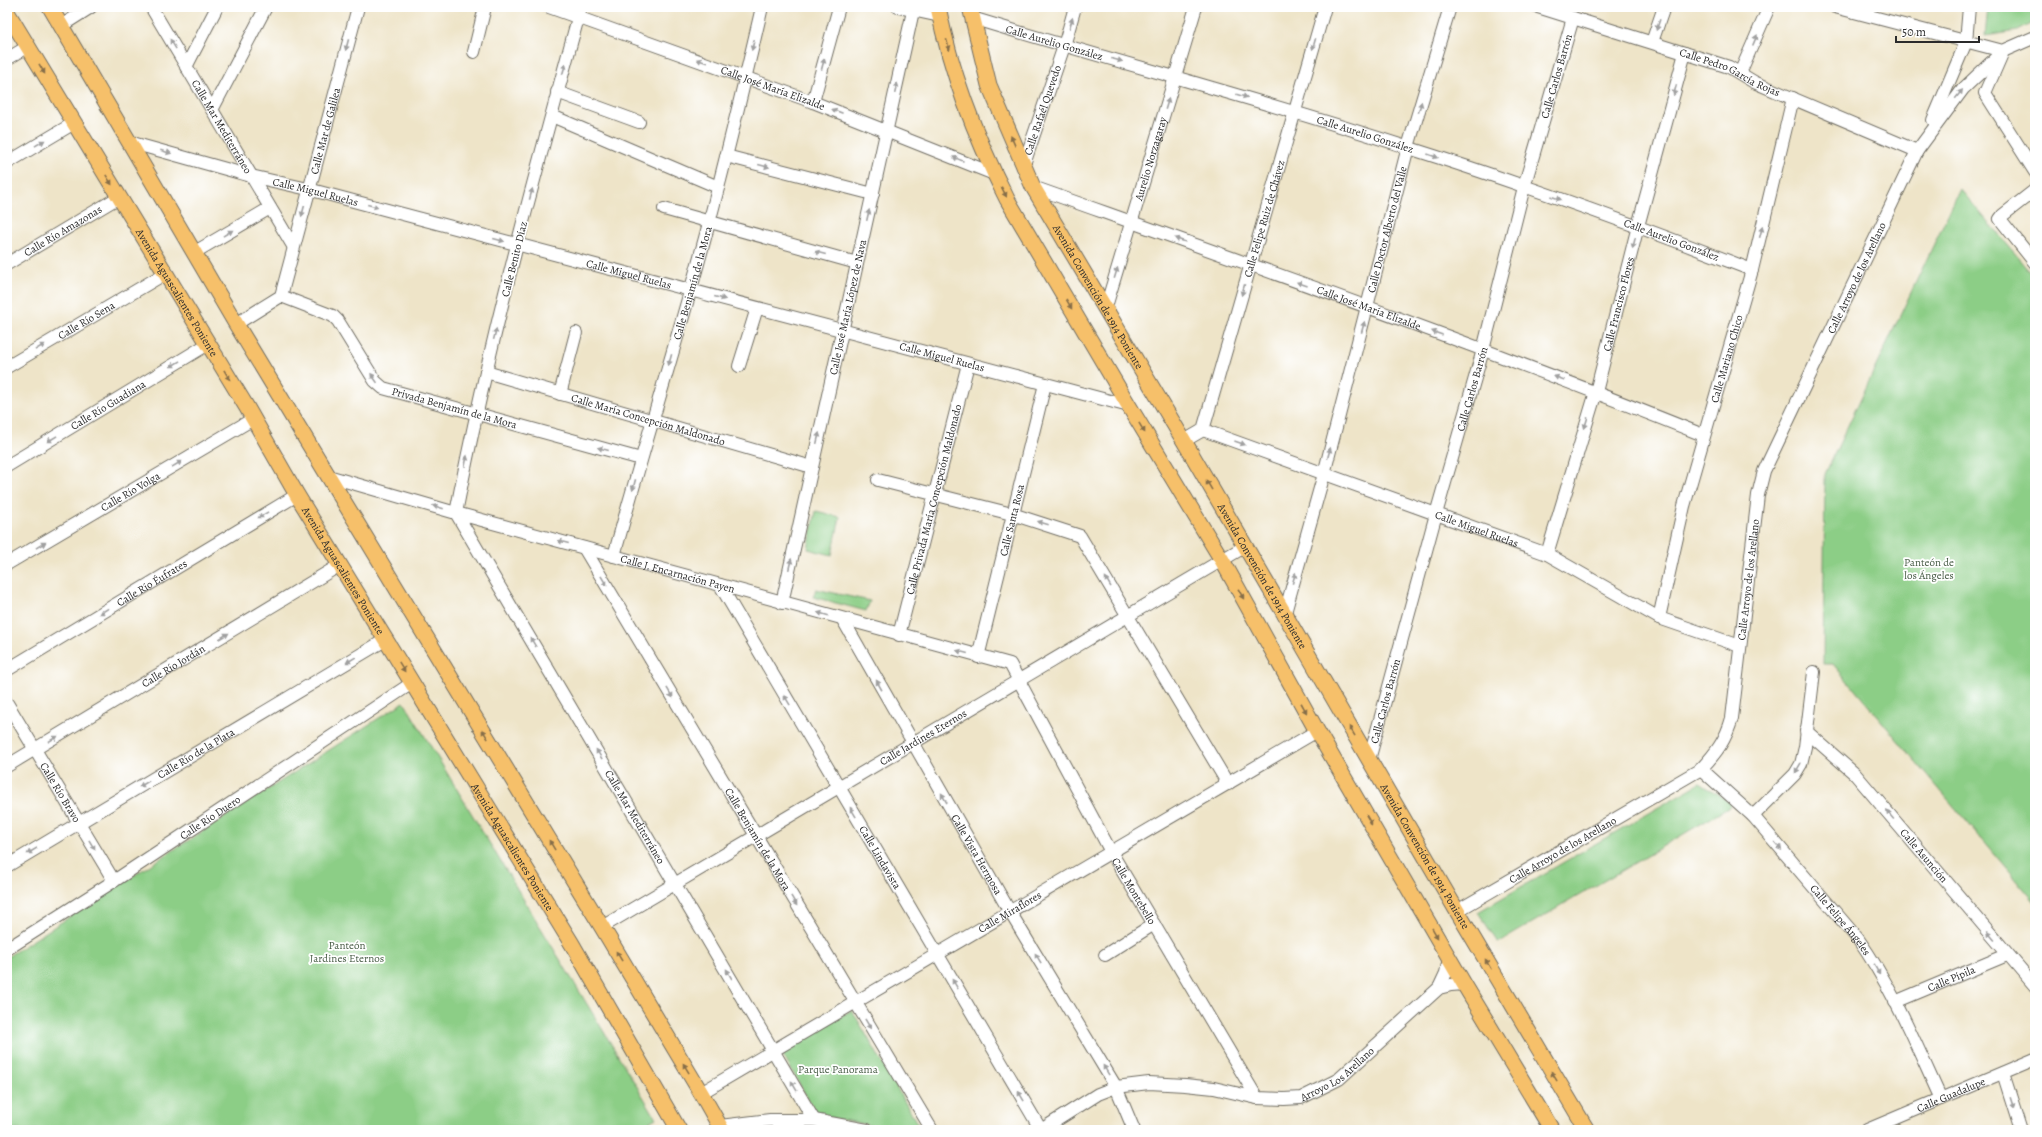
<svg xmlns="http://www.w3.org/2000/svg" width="2042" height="1137" viewBox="0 0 2042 1137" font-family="Alegreya,serif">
  <rect width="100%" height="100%" fill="#fff"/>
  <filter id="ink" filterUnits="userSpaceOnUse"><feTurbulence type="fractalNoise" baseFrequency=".025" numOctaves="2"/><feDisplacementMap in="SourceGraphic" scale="8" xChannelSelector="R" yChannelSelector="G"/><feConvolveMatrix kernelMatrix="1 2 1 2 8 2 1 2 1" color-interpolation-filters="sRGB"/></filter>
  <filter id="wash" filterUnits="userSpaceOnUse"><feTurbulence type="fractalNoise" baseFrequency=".012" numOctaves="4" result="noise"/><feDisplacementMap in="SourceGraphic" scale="16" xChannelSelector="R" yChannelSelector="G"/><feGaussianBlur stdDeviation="0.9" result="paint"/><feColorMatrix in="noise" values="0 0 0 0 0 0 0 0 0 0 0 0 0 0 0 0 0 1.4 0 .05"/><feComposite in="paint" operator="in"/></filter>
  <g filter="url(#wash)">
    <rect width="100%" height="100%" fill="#eee4c8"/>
    <path fill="#8cce86" stroke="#5c7c58" d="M 1988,7 L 2035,7 L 2035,22 L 2018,31 L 1985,36 Z
      M 1960,189 L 2035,277 L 2035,902 L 1833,664 L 1823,664 L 1825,474 Z
      M 816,511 L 840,517 L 832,555 L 808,549 Z
      M 816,589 L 870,601 L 866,611 L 813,597 Z
      M 404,702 L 656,1118 L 635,1130 L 9,1130 L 7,1123 L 7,957 Z
      M 1700,783 L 1731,803 L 1728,808 L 1498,943 L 1478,912 Z
      M 852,1010 L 921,1130 L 895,1130 L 817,1115 L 780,1050 Z"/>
  </g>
  <g filter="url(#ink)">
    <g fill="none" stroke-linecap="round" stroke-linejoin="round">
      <g stroke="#6f6c62" stroke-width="14">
        <g id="minor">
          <path id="s1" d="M 151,7 L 293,246"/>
          <path id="s2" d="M 549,7 L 813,102 L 994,174"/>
          <path id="s3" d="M 581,7 C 535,174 489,342 456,513 L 814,1120"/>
          <path d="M 898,7 L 940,16"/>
          <path id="s4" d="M 1538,7 L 1729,67 L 1754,82 L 1917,151"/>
          <path d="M 1835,7 L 2003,51 L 2035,37"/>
          <path id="s5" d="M 972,18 C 1116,62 1263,100 1406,147 C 1523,184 1638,226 1752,270"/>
          <path d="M 61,26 L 91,7"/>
          <path d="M 1652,42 L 1664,7"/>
          <path d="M 474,52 L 485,7"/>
          <path d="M 2002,54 L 1985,93 L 2035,172"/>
          <path d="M 7,59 L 29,46"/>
          <path d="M 186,67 L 217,7"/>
          <path d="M 1740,73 L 1769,7"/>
          <path d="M 557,92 L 639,122"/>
          <path d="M 813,102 L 839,7"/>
          <path d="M 212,110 L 266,7"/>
          <path d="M 552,116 L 718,187"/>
          <path d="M 1933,120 L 1966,42 L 1969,7"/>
          <path id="s6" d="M 129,142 L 251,176 L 308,189 L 1129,406"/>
          <path d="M 726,156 L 873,194"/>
          <path d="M 7,163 L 74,123"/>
          <path id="s7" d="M 1023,167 L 1064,46 L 1075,7"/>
          <path id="s8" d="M 1033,187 C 1257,267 1482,346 1703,435"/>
          <path d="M 2035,190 L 2003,215 L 2000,219 L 2035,263"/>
          <path d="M 664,209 L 857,263"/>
          <path d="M 195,252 L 270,208"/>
          <path id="s9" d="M 7,264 L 119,197"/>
          <path id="s10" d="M 281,296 L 333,316 L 338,321 L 375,381 L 383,388 L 641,459"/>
          <path id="s11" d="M 1105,310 L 1196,7"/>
          <path id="s12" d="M 236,324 L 281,296 L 358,7"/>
          <path d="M 739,366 L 757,308"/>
          <path id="s13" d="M 7,367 L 166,273"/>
          <path id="s14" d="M 486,372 L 812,467"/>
          <path d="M 560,394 L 576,333"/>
          <path id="s15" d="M 1203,430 L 1547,554 L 1659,618 L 1740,646"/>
          <path id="s16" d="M 1203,430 L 1325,7"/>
          <path d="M 1184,441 L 1203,430"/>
          <path id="s17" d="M 7,466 L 208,344"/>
          <path id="s18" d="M 328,476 L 456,513 L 1010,664 L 1111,852 L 1257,1098"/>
          <path d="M 878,480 L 1012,514 L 1080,536 L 1228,784"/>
          <path id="s19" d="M 584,548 L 932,1130"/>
          <path id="s20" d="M 1547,554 L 1596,392 L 1638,226 L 1685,53"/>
          <path id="s21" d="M 614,556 C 638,468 665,380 690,292 C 717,198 740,102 762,7"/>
          <path id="s22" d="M 7,564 L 253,419"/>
          <path id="s23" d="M 720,585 L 1041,1130"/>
          <path id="s24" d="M 782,603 L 913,11"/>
          <path id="s25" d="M 1284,616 L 1324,474 L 1408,147 L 1450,7"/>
          <path id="s26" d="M 1659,618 L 1684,506 L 1752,270 L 1793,98"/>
          <path id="s27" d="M 843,620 L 1010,912 L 1116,1087 L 1134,1130"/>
          <path id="s28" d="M 899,635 L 968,364"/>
          <path id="s29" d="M 978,657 L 1045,384"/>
          <path id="s30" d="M 7,670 L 297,495"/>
          <path id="s31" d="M 7,703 L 114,881"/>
          <path id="s32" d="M 1806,731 L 1855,774 L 2035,986"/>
          <path id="s33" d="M 1369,760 L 1436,514 L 1483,350 L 1524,187 L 1573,18"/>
          <path id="s34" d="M 7,766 L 340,565"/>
          <path id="s35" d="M 1701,769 L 1753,816 L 1858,939 C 1893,988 1916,1045 1941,1099"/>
          <path d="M 1753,816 L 1795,774 L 1801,764 L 1805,747 L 1814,672"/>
          <path id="s36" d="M 7,866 L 385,640"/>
          <path id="s37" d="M 1457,911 L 1701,769 C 1716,753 1726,740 1732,718 L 1758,495 L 1764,471 L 1917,151 L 1963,89 L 2003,51"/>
          <path id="s38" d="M 602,927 L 1244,547"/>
          <path id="s39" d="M 7,949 L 114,881 L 412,683"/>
          <path d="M 1105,955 L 1154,924"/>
          <path d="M 1439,988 L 1446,973 L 1449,958"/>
          <path id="s40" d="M 1895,1002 L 2007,955"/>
          <path d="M 2003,1073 L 2021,1130"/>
          <path id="s41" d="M 701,1093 L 1317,731"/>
          <path d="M 723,1130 L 720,1126 L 770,1120 L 814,1120 L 867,1130"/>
          <path id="s42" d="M 1041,1130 L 1098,1094 L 1116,1087 L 1149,1083 L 1185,1085 L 1214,1088 L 1257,1098 L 1284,1099 L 1301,1098 L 1339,1079 L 1439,988 L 1451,985 L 1464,984"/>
          <path id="s43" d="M 1867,1130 L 2035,1059"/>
        </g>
      </g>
      <g stroke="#6f6c62" stroke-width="17">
        <g id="major">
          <path d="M 50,7 L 236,324 L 602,927 L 701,1093 L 722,1130"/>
          <path d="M 938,7 C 951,73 976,138 1007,199 L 1129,406 L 1222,560 L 1317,731 L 1464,984 L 1552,1130"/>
          <path id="s44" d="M 970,7 L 989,85 L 1033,187 L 1184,441 L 1457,911 L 1587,1130"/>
          <path id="s45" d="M 7,12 L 246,406 L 297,495 L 572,944 L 679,1130"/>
        </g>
      </g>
      <use href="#minor" stroke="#fff" stroke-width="12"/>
      <use href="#major" stroke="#f6c06b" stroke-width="15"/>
    </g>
    <defs><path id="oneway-solid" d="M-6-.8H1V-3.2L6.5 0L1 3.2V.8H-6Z"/></defs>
    <g fill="#a0a0a0">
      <use href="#oneway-solid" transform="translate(1071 23) rotate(-74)"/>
      <use href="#oneway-solid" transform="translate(1658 25) rotate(109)"/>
      <use href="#oneway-solid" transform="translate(1755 40) rotate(-67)"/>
      <use href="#oneway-solid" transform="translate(173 44) rotate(-121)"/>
      <use href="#oneway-solid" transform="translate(1314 44) rotate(106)"/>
      <use href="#oneway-solid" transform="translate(347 45) rotate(105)"/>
      <use href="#oneway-solid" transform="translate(753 45) rotate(103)"/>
      <use href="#oneway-solid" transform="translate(1117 60) rotate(15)"/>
      <use href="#oneway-solid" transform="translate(702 61) rotate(-160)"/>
      <use href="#oneway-solid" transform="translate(823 64) rotate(-75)"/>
      <use href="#oneway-solid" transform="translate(564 69) rotate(-74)"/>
      <use href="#oneway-solid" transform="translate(896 88) rotate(-77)"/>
      <use href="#oneway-solid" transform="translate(1675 90) rotate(105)"/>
      <use href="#oneway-solid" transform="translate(1959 94) rotate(-51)"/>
      <use href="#oneway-solid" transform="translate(1242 96) rotate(16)"/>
      <use href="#oneway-solid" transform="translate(1167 104) rotate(-73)"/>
      <use href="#oneway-solid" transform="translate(1420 107) rotate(-74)"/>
      <use href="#oneway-solid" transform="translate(837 111) rotate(-159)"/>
      <use href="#oneway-solid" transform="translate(40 143) rotate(-31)"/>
      <use href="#oneway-solid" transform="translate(166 152) rotate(16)"/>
      <use href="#oneway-solid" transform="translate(1433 156) rotate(19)"/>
      <use href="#oneway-solid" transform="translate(958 159) rotate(-158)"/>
      <use href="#oneway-solid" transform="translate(764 166) rotate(14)"/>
      <use href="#oneway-solid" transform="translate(531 194) rotate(-75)"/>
      <use href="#oneway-solid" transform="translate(1556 198) rotate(19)"/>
      <use href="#oneway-solid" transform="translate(373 206) rotate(15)"/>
      <use href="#oneway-solid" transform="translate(303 211) rotate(105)"/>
      <use href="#oneway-solid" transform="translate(868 215) rotate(-77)"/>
      <use href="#oneway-solid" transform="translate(1761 232) rotate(-76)"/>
      <use href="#oneway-solid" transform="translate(228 233) rotate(-31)"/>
      <use href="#oneway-solid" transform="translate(499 240) rotate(15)"/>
      <use href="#oneway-solid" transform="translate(1180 240) rotate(-160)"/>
      <use href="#oneway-solid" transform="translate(1634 243) rotate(104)"/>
      <use href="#oneway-solid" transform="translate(820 253) rotate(-165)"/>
      <use href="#oneway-solid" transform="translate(1116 273) rotate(-73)"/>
      <use href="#oneway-solid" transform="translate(1302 284) rotate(-160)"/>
      <use href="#oneway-solid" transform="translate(1243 290) rotate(106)"/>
      <use href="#oneway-solid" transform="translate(720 298) rotate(15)"/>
      <use href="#oneway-solid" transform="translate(1363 327) rotate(-75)"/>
      <use href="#oneway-solid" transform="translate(1437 333) rotate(-160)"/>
      <use href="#oneway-solid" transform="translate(495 334) rotate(-76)"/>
      <use href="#oneway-solid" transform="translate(40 347) rotate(-31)"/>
      <use href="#oneway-solid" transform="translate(670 360) rotate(106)"/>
      <use href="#oneway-solid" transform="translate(175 364) rotate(149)"/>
      <use href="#oneway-solid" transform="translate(374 378) rotate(-125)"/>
      <use href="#oneway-solid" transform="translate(1559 378) rotate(-160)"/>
      <use href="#oneway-solid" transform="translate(1586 423) rotate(107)"/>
      <use href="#oneway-solid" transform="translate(818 438) rotate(-77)"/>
      <use href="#oneway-solid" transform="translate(52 439) rotate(149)"/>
      <use href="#oneway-solid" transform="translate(1240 443) rotate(20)"/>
      <use href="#oneway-solid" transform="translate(603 449) rotate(-165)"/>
      <use href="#oneway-solid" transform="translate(1329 453) rotate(-75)"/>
      <use href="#oneway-solid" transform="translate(466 461) rotate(-79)"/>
      <use href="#oneway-solid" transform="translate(177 464) rotate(-31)"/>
      <use href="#oneway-solid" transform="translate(634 485) rotate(105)"/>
      <use href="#oneway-solid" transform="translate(438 507) rotate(-164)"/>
      <use href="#oneway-solid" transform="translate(263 515) rotate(149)"/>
      <use href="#oneway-solid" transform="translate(1043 523) rotate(-163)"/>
      <use href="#oneway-solid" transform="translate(563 542) rotate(-165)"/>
      <use href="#oneway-solid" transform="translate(41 545) rotate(-31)"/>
      <use href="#oneway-solid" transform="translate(790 564) rotate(-77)"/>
      <use href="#oneway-solid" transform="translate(1294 578) rotate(-74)"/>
      <use href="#oneway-solid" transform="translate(604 581) rotate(59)"/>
      <use href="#oneway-solid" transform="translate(1108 582) rotate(-120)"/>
      <use href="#oneway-solid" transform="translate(104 611) rotate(149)"/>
      <use href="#oneway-solid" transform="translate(823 614) rotate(-164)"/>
      <use href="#oneway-solid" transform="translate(224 636) rotate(-31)"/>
      <use href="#oneway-solid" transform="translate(533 642) rotate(-121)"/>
      <use href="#oneway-solid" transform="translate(962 652) rotate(-165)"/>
      <use href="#oneway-solid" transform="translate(351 660) rotate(149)"/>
      <use href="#oneway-solid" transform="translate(879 685) rotate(-119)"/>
      <use href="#oneway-solid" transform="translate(670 693) rotate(59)"/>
      <use href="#oneway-solid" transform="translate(787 700) rotate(-121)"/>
      <use href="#oneway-solid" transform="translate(53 739) rotate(-31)"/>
      <use href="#oneway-solid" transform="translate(599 754) rotate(-121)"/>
      <use href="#oneway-solid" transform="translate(1798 768) rotate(120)"/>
      <use href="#oneway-solid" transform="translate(144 784) rotate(149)"/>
      <use href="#oneway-solid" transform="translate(944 798) rotate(-120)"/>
      <use href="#oneway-solid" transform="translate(853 812) rotate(-121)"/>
      <use href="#oneway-solid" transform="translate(1890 815) rotate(-130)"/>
      <use href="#oneway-solid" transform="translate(92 845) rotate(59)"/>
      <use href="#oneway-solid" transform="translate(1778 846) rotate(50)"/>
      <use href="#oneway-solid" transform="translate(32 851) rotate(149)"/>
      <use href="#oneway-solid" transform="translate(794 901) rotate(59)"/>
      <use href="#oneway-solid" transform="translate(1991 936) rotate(-130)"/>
      <use href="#oneway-solid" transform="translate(1038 958) rotate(-121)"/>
      <use href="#oneway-solid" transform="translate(1877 969) rotate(61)"/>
      <use href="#oneway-solid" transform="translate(729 974) rotate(-120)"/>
      <use href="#oneway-solid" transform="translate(955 984) rotate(-121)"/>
      <use href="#oneway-solid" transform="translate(868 1024) rotate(59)"/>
      <use href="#oneway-solid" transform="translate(1106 1070) rotate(-121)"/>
      <use href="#oneway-solid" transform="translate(794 1086) rotate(-120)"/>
      <use href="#oneway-solid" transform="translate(1021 1096) rotate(-121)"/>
      <use href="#oneway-solid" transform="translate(2012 1102) rotate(72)"/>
    </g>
    <g fill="#866e48">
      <use href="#oneway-solid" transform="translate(948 45) rotate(74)"/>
      <use href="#oneway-solid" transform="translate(42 69) rotate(60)"/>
      <use href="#oneway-solid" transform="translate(1013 141) rotate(-113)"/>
      <use href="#oneway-solid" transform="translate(109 180) rotate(58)"/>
      <use href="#oneway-solid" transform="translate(1004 192) rotate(63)"/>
      <use href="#oneway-solid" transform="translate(1069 304) rotate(60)"/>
      <use href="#oneway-solid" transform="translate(227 375) rotate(59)"/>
      <use href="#oneway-solid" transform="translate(1142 428) rotate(59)"/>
      <use href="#oneway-solid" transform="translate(1209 485) rotate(-120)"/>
      <use href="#oneway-solid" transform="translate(1241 594) rotate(61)"/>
      <use href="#oneway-solid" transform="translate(402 667) rotate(58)"/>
      <use href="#oneway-solid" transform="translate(1304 708) rotate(61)"/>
      <use href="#oneway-solid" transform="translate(1352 731) rotate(-120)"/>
      <use href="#oneway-solid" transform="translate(485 734) rotate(-121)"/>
      <use href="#oneway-solid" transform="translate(1369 820) rotate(60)"/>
      <use href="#oneway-solid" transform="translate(552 845) rotate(-121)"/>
      <use href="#oneway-solid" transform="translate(1435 933) rotate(60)"/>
      <use href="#oneway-solid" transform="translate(619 956) rotate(-121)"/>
      <use href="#oneway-solid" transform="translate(1488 964) rotate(-120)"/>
      <use href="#oneway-solid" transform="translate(686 1068) rotate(-121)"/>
      <use href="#oneway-solid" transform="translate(1554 1076) rotate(-121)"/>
    </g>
  </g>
  <g text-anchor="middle" stroke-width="3.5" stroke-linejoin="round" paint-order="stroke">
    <g font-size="11" fill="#2b2b2b" stroke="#fff">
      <text dy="4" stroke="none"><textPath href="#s5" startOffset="86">Calle Aurelio González</textPath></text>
      <text dy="4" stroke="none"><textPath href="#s4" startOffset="203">Calle Pedro García Rojas</textPath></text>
      <text dy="4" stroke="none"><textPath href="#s33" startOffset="709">Calle Carlos Barrón</textPath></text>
      <text dy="4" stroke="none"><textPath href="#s2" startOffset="238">Calle José María Elizalde</textPath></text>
      <text dy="4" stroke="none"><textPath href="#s7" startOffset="60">Calle Rafaél Quevedo</textPath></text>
      <text dy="4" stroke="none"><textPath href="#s1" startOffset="139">Calle Mar Mediterráneo</textPath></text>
      <text dy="4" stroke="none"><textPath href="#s12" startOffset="224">Calle Mar de Galilea</textPath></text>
      <text dy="4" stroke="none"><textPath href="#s5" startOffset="410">Calle Aurelio González</textPath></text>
      <text dy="4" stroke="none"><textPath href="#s11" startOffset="158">Aurelio Norzagaray</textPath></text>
      <text dy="4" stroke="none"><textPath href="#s6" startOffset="193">Calle Miguel Ruelas</textPath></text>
      <text dy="4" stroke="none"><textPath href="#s16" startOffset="220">Calle Felipe Ruiz de Chávez</textPath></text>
      <text dy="4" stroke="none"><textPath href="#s25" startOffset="400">Calle Doctor Alberto del Valle</textPath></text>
      <text dy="4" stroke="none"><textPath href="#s9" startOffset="65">Calle Río Amazonas</textPath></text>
      <text dy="4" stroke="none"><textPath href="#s5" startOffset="734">Calle Aurelio González</textPath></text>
      <text transform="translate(514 259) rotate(-76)" y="4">Calle Benito Díaz</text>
      <text dy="4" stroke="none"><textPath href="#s6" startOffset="517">Calle Miguel Ruelas</textPath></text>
      <text dy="4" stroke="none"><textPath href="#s37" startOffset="806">Calle Arroyo de los Arellano</textPath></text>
      <text dy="4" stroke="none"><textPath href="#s21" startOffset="284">Calle Benjamín de la Mora</textPath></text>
      <text dy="4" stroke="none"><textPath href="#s45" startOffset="328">Avenida Aguascalientes Poniente</textPath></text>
      <text dy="4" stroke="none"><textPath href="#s44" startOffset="319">Avenida Convención de 1914 Poniente</textPath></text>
      <text dy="4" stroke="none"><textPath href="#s20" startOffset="260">Calle Francisco Flores</textPath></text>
      <text dy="4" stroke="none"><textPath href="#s24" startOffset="303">Calle José María López de Nava</textPath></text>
      <text dy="4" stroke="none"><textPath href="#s8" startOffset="357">Calle José María Elizalde</textPath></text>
      <text dy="4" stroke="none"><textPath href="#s13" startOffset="92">Calle Río Sena</textPath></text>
      <text dy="4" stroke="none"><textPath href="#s6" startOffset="841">Calle Miguel Ruelas</textPath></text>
      <text dy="4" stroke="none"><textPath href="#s26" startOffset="268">Calle Mariano Chico</textPath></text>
      <text dy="4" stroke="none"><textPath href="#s33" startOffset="385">Calle Carlos Barrón</textPath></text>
      <text dy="4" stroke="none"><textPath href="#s17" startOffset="118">Calle Río Guadiana</textPath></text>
      <text dy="4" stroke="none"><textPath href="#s10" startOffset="218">Privada Benjamín de la Mora</textPath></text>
      <text dy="4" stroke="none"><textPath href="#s14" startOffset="169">Calle María Concepción Maldonado</textPath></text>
      <text dy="4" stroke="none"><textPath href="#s22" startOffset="143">Calle Río Volga</textPath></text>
      <text dy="4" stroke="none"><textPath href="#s28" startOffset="140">Calle Privada María Concepción Maldonado</textPath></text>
      <text dy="4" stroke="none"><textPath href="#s29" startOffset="141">Calle Santa Rosa</textPath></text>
      <text dy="4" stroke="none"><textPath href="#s15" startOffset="291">Calle Miguel Ruelas</textPath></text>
      <text dy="4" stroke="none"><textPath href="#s45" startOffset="652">Avenida Aguascalientes Poniente</textPath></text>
      <text dy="4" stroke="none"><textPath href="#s18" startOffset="363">Calle J. Encarnación Payen</textPath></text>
      <text dy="4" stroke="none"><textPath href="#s44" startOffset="643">Avenida Convención de 1914 Poniente</textPath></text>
      <text dy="4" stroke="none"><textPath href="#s37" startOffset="482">Calle Arroyo de los Arellano</textPath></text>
      <text dy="4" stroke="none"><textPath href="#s30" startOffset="169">Calle Río Éufrates</textPath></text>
      <text dy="4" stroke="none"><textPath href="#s34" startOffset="194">Calle Río Jordán</textPath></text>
      <text dy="4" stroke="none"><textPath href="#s33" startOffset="61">Calle Carlos Barrón</textPath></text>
      <text dy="4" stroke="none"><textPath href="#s38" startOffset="373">Calle Jardines Eternos</textPath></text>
      <text dy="4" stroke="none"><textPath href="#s36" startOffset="220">Calle Río de la Plata</textPath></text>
      <text dy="4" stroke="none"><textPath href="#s31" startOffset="104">Calle Río Bravo</textPath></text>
      <text dy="4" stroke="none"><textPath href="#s3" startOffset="874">Calle Mar Mediterráneo</textPath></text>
      <text dy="4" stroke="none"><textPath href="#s39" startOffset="242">Calle Río Duero</textPath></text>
      <text dy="4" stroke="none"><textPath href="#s19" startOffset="339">Calle Benjamín de la Mora</textPath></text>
      <text dy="4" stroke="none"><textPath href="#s45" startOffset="976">Avenida Aguascalientes Poniente</textPath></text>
      <text dy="4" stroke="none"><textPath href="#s37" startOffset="122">Calle Arroyo de los Arellano</textPath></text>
      <text dy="4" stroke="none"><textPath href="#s27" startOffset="270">Calle Vista Hermosa</textPath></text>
      <text dy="4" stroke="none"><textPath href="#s32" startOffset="172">Calle Asunción</textPath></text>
      <text dy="4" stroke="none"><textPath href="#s44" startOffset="967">Avenida Convención de 1914 Poniente</textPath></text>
      <text dy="4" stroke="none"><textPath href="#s23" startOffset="316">Calle Lindavista</textPath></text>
      <text dy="4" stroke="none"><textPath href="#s18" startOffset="966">Calle Montebello</textPath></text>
      <text dy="4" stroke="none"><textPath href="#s41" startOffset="358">Calle Miraflores</textPath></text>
      <text dy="4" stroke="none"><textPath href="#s35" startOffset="206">Calle Felipe Ángeles</textPath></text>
      <text dy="4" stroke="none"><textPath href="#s40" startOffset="61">Calle Pípila</textPath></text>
      <text dy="4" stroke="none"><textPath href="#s42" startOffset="317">Arroyo Los Arellano</textPath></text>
      <text dy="4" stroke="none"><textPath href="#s43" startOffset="91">Calle Guadalupe</textPath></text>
    </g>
    <g font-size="11" fill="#485c46" stroke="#fff">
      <text x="1929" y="566">Panteón de<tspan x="1929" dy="13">los Ángeles</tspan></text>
      <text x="347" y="949">Panteón<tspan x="347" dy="13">Jardines Eternos</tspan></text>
      <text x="838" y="1073">Parque Panorama</text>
    </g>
  </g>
  <rect width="2042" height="1137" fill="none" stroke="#fff" stroke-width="24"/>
  <path d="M1896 36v6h83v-6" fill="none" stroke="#2b2b2b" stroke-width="2"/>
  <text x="1902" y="36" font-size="12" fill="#2b2b2b" stroke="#ffffff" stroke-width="3" paint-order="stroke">50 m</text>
</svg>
